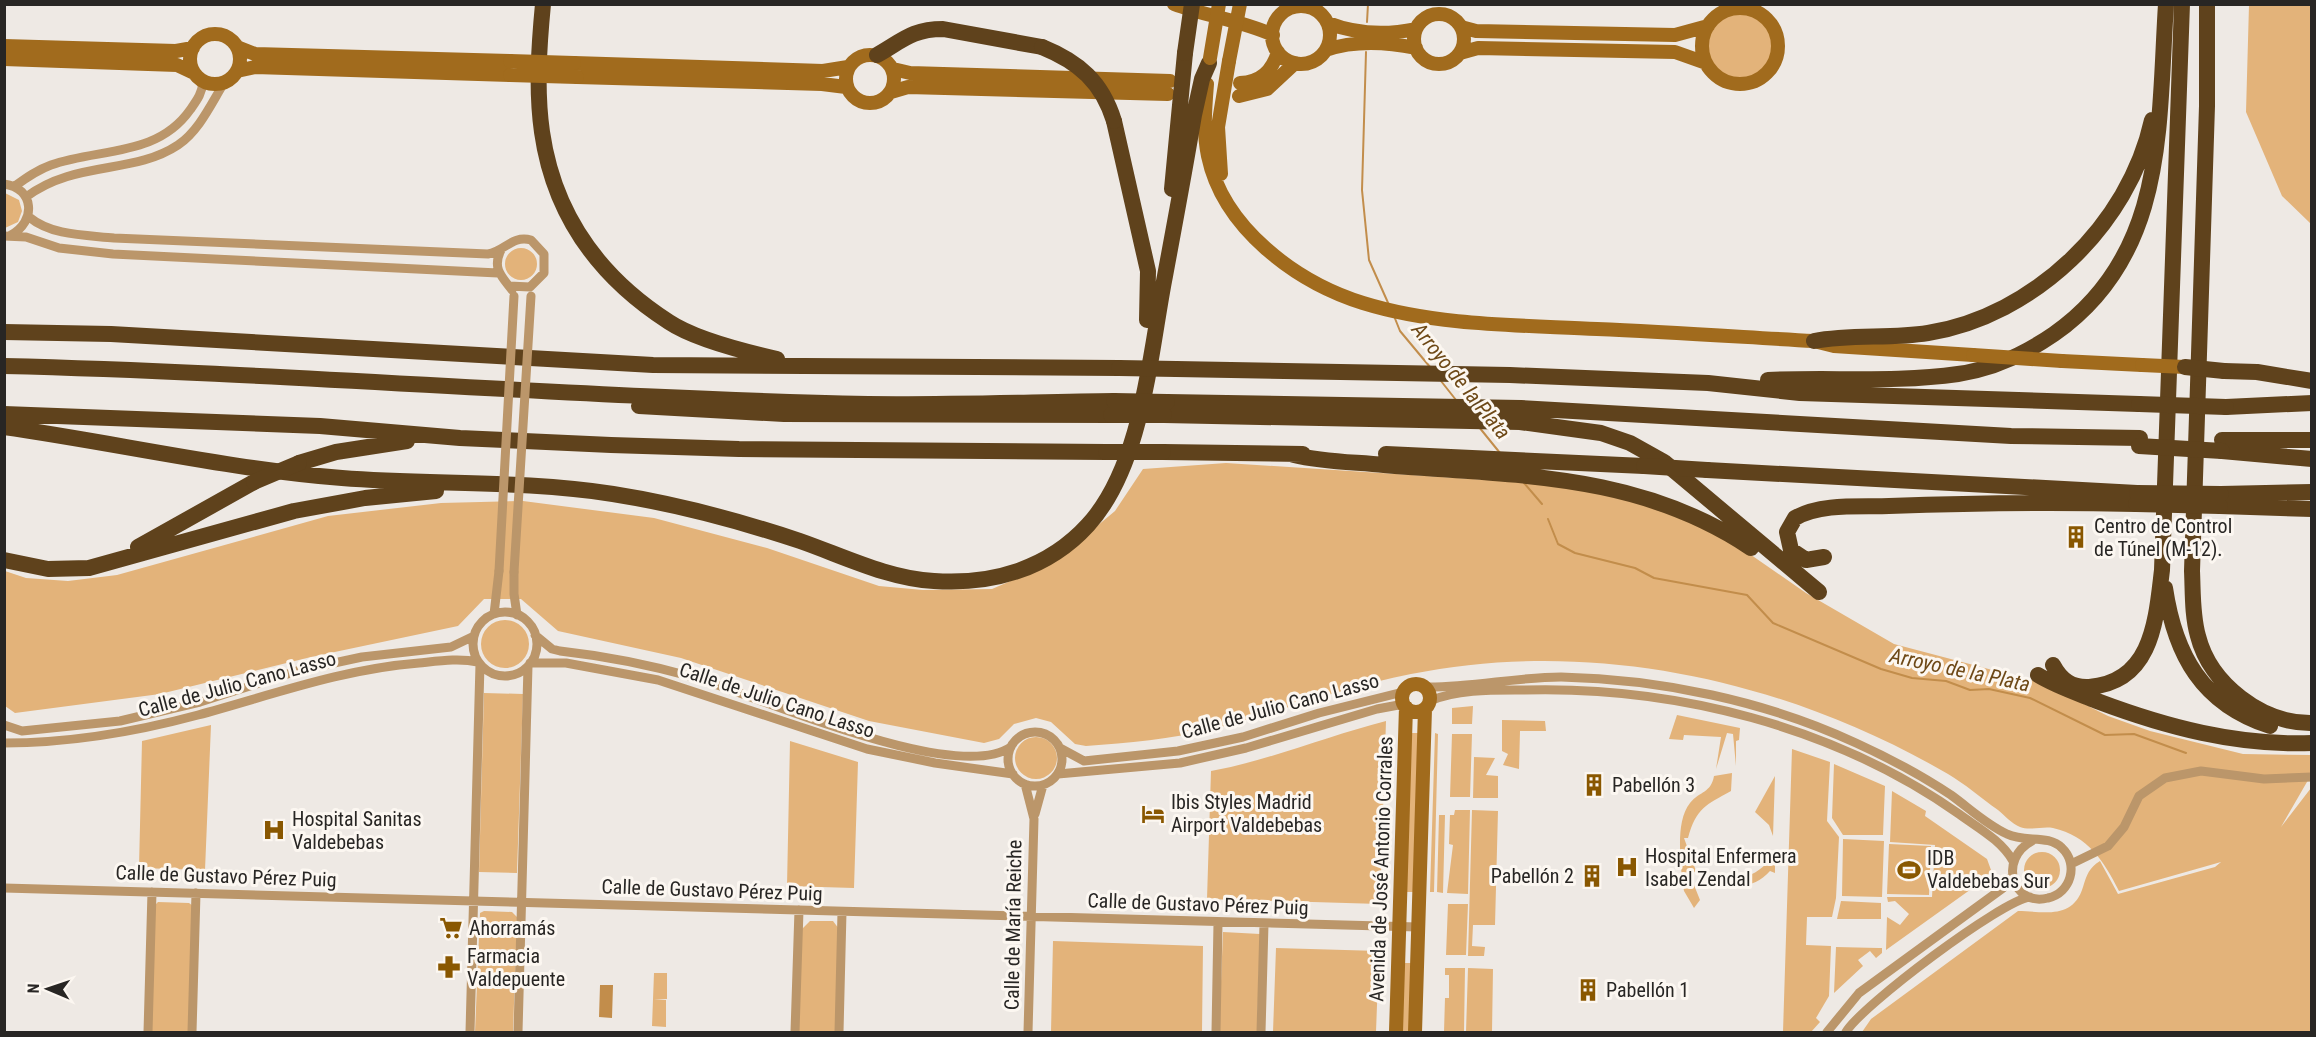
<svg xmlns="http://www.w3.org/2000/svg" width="2316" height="1037" viewBox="0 0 2316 1037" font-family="'Roboto Condensed',sans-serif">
  <rect width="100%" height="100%" fill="#eee9e4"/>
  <path fill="#e3b37a" d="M 2249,5 L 2311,5 L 2311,224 L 2282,196 L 2246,112 Z
    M1708 46a32 32 0 1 1 64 0a32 32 0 1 1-64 0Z
    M 5,193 L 19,200 L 22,211 L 18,222 L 5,228 Z
    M505 264a16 16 0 1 1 32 0a16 16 0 1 1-32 0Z
    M 1226,463 L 1580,486 L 1652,505 L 1731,541 L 1806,593 L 1894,644 L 2042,683 L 2108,716 L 2150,731 L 2243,754 L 2311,755 L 2311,775 L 2281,827 L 2311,788 L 2311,1032 L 1862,1032 L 1871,1019 L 2018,911 C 2041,911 2073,921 2083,887 C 2087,874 2089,868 2100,861 L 2118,894 L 2215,867 L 2221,862 L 2119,891 C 2104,861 2088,836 2053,828 C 2042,826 2030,831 2020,827 C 2012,824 2004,815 1998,810 C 1981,798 1965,784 1948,774 C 1788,681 1595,637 1411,674 C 1344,687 1279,712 1213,729 C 1171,739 1128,743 1086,746 L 1075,744 L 1051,722 L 1036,718 L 1014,724 L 999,739 L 984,743 L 869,721 L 681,658 L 558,631 L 521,599 L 484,599 L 458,626 L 311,657 L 160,694 L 15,713 L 5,706 L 5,571 L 26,578 L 68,581 L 117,575 L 328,516 L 441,503 L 523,501 L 654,518 L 767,548 L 879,586 L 923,590 L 992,589 L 1054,562 L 1115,511 L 1143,469 Z
    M481 644a24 24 0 1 1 48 0a24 24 0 1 1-48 0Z
    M 484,693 L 523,694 L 517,873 L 479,872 Z
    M 1473,706 L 1472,724 L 1452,724 L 1452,708 Z
    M 1677,715 L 1740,728 L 1739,740 L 1736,741 L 1736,766 L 1733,734 L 1727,733 L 1716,769 L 1721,737 L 1684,735 L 1683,740 L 1669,739 Z
    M 1502,720 L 1545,721 L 1546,731 L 1520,731 L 1519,769 L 1503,765 L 1508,754 L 1502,751 Z
    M 1386,721 L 1380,904 L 1207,899 L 1211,771 C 1271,760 1327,736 1386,721 Z
    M 211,725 L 205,870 L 139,868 L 142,741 Z
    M 1409,733 L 1419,733 L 1414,892 L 1405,892 Z
    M 1435,733 L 1438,734 L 1434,892 L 1430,892 Z
    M 1452,734 L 1472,734 L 1470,797 L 1450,797 Z
    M1015 758a21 21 0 1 1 42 0a21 21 0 1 1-42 0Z
    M 790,741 L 858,762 L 854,888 L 787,886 Z
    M 1792,749 L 1830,762 L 1827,821 L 1839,837 L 1836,898 L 1832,917 L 1807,917 L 1806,945 L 1831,946 L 1829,996 L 1816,1018 L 1820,1022 L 1811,1032 L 1783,1032 Z
    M 1474,757 L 1495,758 L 1486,775 L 1498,776 L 1498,798 L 1473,798 Z
    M 1834,764 L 1885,786 L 1883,835 L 1843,835 L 1832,818 Z
    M 1732,773 L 1731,791 C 1706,805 1696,808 1688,838 L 1684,838 L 1696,871 L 1690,875 L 1700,900 L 1694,908 L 1684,891 L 1682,881 C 1681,859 1675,822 1690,803 C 1700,791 1711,793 1714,776 Z
    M 1775,776 L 1773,836 L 1769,825 L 1755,812 Z
    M 1892,791 L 1926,811 L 1925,816 L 1987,859 L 1991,870 L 1988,877 L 1886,950 L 1887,917 L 1900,925 L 1909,914 L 1895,901 L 1888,902 L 1887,897 L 1932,897 L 1935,845 L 1890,842 Z
    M 1455,810 L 1470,810 L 1468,894 L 1447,893 L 1453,845 L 1449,844 L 1450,815 L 1454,815 Z
    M 1472,810 L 1498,811 L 1495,925 L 1473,925 L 1472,946 L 1485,947 L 1484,956 L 1468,956 Z
    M 1439,815 L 1445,815 L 1443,893 L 1437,892 Z
    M 1843,839 L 1884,841 L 1882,897 L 1842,896 Z
    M 1889,844 L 1931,846 L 1929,895 L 1887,894 Z
    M2024 870a18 18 0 1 1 36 0a18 18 0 1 1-36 0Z
    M 1770,859 L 1775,861 L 1775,873 L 1770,871 C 1754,889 1735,888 1714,879 L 1719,872 C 1738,883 1757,876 1770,859 Z
    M 1841,901 L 1881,903 L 1881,919 L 1837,919 Z
    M 158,902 L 189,903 L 193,906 L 190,1032 L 151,1032 L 155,905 Z
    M 1448,904 L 1468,904 L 1466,955 L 1446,955 Z
    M 484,911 L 512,912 L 517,917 L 513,1032 L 475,1032 L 480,913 Z
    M 810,921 L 833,921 L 839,929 L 836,1032 L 797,1032 L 801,930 Z
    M 1223,932 L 1260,934 L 1257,1032 L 1219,1032 Z
    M 1053,941 L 1203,946 L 1202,1032 L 1051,1032 Z
    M 1836,947 L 1879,948 L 1882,948 L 1882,953 L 1876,958 L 1870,951 L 1858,960 L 1863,966 L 1834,993 Z
    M 1276,948 L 1379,951 L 1376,1032 L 1273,1032 Z
    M 1403,963 L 1412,963 L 1410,1032 L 1401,1032 Z
    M 1445,968 L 1465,968 L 1464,1032 L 1444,1032 L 1445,998 L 1449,998 L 1449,975 L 1445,975 Z
    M 1468,968 L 1493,969 L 1492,1032 L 1466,1032 Z
    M 654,973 L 667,973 L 667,999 L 654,999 L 666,1000 L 666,1027 L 652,1026 Z"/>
  <path fill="#c28d4b" d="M 600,985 L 613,985 L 612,1018 L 599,1017 Z"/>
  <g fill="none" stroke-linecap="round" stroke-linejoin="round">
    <path stroke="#c28d4b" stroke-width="2" d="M 1367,22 L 1368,4
      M 1366,52 L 1362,190 L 1369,260 L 1389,305
      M 1394,316 L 1400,331 L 1430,367
      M 1441,381 L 1456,400
      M 1479,427 L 1500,453
      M 1524,483 L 1542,504
      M 1548,519 L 1558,544 L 1575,553 L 1635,568 L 1654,578 L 1747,595 L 1773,623 L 1881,669 L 1912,678 L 1946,681 L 1970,690 L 1989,689 L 2030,698 L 2105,735 L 2134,734 L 2186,753"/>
    <path stroke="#bb966a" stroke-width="9" d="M 4,184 C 35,188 36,222 11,235
      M 15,186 C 26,178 37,170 51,165 C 99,148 157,157 190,110 C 197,100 202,94 203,81
      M 26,197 C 75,160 133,175 178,145 C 199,131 211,104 224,83
      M 29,217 C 52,236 86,235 114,238 L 488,254 C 505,251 512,235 531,240 L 544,254 L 544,273 L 530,287 L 509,286
      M 4,236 L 26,237 L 59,248 L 113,254 L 498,273
      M 501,250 C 492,268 501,276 512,290
      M 514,572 L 514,594 L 517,615
      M473 644a32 32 0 1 1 64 0a32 32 0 1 1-64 0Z
      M 494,614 L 499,571
      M 535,635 L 552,649 L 560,651 C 605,656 650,665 693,677 C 758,696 955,785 1011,747
      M 530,663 L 566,663 L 658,680 L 867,749 L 935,763 L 1013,774
      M 1425,687 C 1470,688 1516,677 1561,677 C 1660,679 1766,701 1856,743 C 1889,758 1921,775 1951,795 C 1969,808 1987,825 2007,834 C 2025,843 2048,834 2062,848 C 2079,864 2071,893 2048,898 C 2012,907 1998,859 2032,841
      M 1430,701 C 1457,689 1495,690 1524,690 C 1675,686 1834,726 1959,814 C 1978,828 2001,840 2013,861
      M 4,725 L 22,731 L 120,721 L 200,702 L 297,671 L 362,657 L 451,647 L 474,636
      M1008 759a27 27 0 1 1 54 0a27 27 0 1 1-54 0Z
      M 4,743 C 70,743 135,732 198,715 C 272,695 342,669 419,663 C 439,661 459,658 478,662
      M 1060,748 L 1084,761 L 1178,751 L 1243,737 L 1319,713 L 1403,692
      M 1058,774 L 1180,763 L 1246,748 L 1377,709 L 1404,704
      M 1025,784 L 1034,819 L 1028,1032
      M 1035,814 L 1043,785
      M 2071,864 L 2108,846 L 2124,827 L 2139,796 L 2165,778 L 2201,771 L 2264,779 L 2312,777
      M 4,888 L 1418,927
      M 148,1032 L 152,892
      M 192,1032 L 196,893
      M 470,1032 L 480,664
      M 518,1032 L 528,666
      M 795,1032 L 799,910
      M 839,1032 L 842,912
      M 1216,1032 L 1218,923
      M 1261,1032 L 1264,924
      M 1827,1032 L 1859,993 L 2003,888 L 2012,876
      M 1846,1032 C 1861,1006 2002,900 2030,897"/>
    <path stroke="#a16b1d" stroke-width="14" d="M 1174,4 C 1206,16 1242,21 1273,35
      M1272 35a29 29 0 1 1 58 0a29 29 0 1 1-58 0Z
      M1702 46a38 38 0 1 1 76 0a38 38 0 1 1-76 0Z
      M1414 39a25 25 0 1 1 50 0a25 25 0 1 1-50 0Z
      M 1328,23 C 1356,34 1387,35 1416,29
      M 1461,27 L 1476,31 L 1675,35 L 1708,26
      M190 59a25 25 0 1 1 50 0a25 25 0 1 1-50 0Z
      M 4,46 L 176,51 L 193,48
      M 237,47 L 255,54 L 510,61
      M 1326,50 C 1355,40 1386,42 1416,48
      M 1460,53 L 1478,48 L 1675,52 L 1706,63
      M846 79a24 24 0 1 1 48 0a24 24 0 1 1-48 0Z
      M 4,59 L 177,65 L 194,73
      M 574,63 L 823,71 L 848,67
      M 893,69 L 910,73 L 1170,81
      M 237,71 L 255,67 L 510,75
      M 577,77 L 822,84 L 846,87
      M 1240,83 C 1261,82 1272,71 1278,52
      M 1207,84 C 1205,109 1203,132 1208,156 C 1223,228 1296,282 1363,303 C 1437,326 1520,325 1597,329 C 1669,332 1742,337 1814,341 L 1834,346 L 1973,355
      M 891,92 L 908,87 L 1168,94
      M 1239,96 L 1267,89 L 1295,63
      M 1221,174 L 1218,127 L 1229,61
      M 2062,361 L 2142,365
      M1402 698a14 14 0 1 1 28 0a14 14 0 1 1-28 0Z
      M 1396,1032 L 1406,707
      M 1415,1032 L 1425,709"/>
    <path stroke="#5f421c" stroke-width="16" d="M 543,4 C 539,46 536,90 542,132 C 554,216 599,277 669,322 C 696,340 746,352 777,359
      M 2207,4 L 2207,106 L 2192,571 C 2193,592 2192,615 2198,636 C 2210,684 2262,724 2312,723
      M 877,55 C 902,41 912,29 943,29 L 1042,47
      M 1114,121 L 1148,271 L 1147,320
      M 1172,189 L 1185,53
      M 4,332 L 111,334 L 653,365 L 1119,368
      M 1814,341 C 1852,334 1890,339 1928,333 C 2034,316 2129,225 2152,120
      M 4,366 C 293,373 580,398 868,404 C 950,405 1032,402 1114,401
      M 1176,369 L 1510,375 L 1708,383 L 1800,393 L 2139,404
      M 2224,371 L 2257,372 L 2312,381
      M 1768,380 C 1831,377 1895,383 1958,374 C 1993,369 2025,354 2054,334 C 2167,255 2158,127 2166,4
      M 1167,402 L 1521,408 L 2011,436 L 2140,438
      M 639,406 L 784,414 L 1111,415
      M 2226,407 L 2312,403
      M 4,414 L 320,426 L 460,438 L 611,445 L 739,449 L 1106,452
      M 1164,415 L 1520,422 L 1601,433 L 1630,443 L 1664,462 L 1819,592
      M 4,427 C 117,443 228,469 342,478 C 432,485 523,480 613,494 C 676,504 740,521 800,541 C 843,556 889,579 934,581 C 992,585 1048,569 1088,525 C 1143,465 1150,352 1165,276 C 1175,222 1185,169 1194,115 L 1202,79 L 1209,63
      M 2222,440 L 2312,440
      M 2222,451 L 2312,459
      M 1163,452 L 1303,454
      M 1386,454 L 1644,466
      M 1294,455 C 1323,462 1354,462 1384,465 C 1514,476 1638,472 1751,548
      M 299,463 L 336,452 L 407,441
      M 1707,470 L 2137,493
      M 2221,494 L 2312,492
      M 2220,506 L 2312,509
      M 138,547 L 254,482
      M 1824,557 L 1806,560 L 1791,550 L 1787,532 L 1795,518 C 1821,503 1860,507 1889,506 C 1972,503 2054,502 2136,504
      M 4,560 L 48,569 L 89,568 L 294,511 L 365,498 L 436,491
      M 2165,588 C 2175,655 2202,704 2270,726
      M 2053,665 C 2061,680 2072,688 2089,687 C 2153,682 2156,619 2162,570 L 2182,4
      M 2038,675 C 2056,686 2077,693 2097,701 C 2166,727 2237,746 2312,743"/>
    <path stroke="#bb966a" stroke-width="9" d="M 499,571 L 514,296
      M 514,572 L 531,296"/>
    <path stroke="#a16b1d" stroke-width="14" d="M 1210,58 L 1219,4
      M 510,61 L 574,63
      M 1229,61 L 1240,4
      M 510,75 L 577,77
      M 1973,355 L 2062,361
      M 2142,365 L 2185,367"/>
    <path stroke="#5f421c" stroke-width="16" d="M 1042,47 C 1079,62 1102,82 1114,121
      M 1185,53 L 1192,4
      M 2185,367 L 2224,371
      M 1119,368 L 1176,369
      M 1114,401 L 1167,402
      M 2139,404 L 2226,407
      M 1111,415 L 1164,415
      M 2139,446 L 2222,451
      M 1106,452 L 1163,452
      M 1644,466 L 1707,470
      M 254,482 L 299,463
      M 2137,493 L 2221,494
      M 2136,504 L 2220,506"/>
  </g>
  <defs>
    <g id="building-bare" transform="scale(1.8)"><path d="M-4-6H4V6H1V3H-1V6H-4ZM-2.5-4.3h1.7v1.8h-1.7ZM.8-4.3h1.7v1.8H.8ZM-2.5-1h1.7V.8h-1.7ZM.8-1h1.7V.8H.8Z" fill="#895700" stroke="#fcf7f1" stroke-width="2.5" paint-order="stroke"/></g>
    <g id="hotel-bare" transform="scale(1.8)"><path d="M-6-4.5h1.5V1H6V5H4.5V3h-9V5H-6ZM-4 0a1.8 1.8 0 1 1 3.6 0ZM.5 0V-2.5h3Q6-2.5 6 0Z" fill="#895700" stroke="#fcf7f1" stroke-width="2.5" paint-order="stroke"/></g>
    <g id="hospital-bare" transform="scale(1.8)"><path d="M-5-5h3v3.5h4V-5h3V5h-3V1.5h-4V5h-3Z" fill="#895700" stroke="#fcf7f1" stroke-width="2.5" paint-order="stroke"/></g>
    <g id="stadium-bare" transform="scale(1.8)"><path d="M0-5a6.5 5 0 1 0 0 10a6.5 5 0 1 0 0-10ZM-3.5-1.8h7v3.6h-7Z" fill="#895700" stroke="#fcf7f1" stroke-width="2.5" paint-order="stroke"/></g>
    <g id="supermarket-bare" transform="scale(1.8)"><path d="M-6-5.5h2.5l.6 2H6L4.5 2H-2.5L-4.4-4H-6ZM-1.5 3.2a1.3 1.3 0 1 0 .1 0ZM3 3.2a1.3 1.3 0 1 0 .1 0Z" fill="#895700" stroke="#fcf7f1" stroke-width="2.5" paint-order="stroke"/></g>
    <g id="pharmacy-bare" transform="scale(1.8)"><path d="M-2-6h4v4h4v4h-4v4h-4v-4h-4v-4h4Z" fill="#895700" stroke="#fcf7f1" stroke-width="2.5" paint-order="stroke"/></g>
  </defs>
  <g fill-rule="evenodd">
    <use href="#building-bare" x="2076" y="537"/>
    <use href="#building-bare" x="1594" y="785"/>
    <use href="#hotel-bare" x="1153" y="814"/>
    <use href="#hospital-bare" x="274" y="830"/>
    <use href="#hospital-bare" x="1627" y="867"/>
    <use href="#stadium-bare" x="1909" y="870"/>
    <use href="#building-bare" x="1592" y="876"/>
    <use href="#supermarket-bare" x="451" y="928"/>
    <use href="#pharmacy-bare" x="449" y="967"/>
    <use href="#building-bare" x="1588" y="990"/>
  </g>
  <g text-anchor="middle" stroke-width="6" stroke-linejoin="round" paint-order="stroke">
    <g font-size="20" fill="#282624" stroke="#fcf7f1" text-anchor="start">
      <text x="2094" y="533">Centro de Control<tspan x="2094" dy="23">de Túnel (M-12).</tspan></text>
      <text x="1612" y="792">Pabellón 3</text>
      <text x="1171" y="809">Ibis Styles Madrid<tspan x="1171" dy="23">Airport Valdebebas</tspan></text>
      <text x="292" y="826">Hospital Sanitas<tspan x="292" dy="23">Valdebebas</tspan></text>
      <text x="1645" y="863">Hospital Enfermera<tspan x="1645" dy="23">Isabel Zendal</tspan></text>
      <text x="1927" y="865">IDB<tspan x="1927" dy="23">Valdebebas Sur</tspan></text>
      <text x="1574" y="883" text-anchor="end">Pabellón 2</text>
      <text x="469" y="935">Ahorramás</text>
      <text x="467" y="963">Farmacia<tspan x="467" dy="23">Valdepuente</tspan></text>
      <text x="1606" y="997">Pabellón 1</text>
    </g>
    <g font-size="20" fill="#282624" stroke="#fcf7f1">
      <text transform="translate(237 684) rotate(-15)" y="7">Calle de Julio Cano Lasso</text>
      <text transform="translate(777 700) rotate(18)" y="7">Calle de Julio Cano Lasso</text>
      <text transform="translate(1280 706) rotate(-15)" y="7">Calle de Julio Cano Lasso</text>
      <text transform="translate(1381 869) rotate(-88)" y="7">Avenida de José Antonio Corrales</text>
      <text transform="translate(226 876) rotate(2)" y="7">Calle de Gustavo Pérez Puig</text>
      <text transform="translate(712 890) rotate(2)" y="7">Calle de Gustavo Pérez Puig</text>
      <text transform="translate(1198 904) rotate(2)" y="7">Calle de Gustavo Pérez Puig</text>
      <text transform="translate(1013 925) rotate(-89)" y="7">Calle de María Reiche</text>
    </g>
    <g font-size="21" font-style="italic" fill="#6e4917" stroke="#fcf7f1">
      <text transform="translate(1461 381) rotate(51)" y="7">Arroyo de la Plata</text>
      <text transform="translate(1960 670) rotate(12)" y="7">Arroyo de la Plata</text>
    </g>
  </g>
  <rect width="2316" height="1037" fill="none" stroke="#282624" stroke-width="12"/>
  <g transform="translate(48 989) rotate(272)" stroke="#fcf7f1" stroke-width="4.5" paint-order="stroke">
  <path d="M0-4.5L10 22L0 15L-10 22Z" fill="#282624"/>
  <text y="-9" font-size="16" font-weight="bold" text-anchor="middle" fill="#282624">N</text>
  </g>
</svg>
